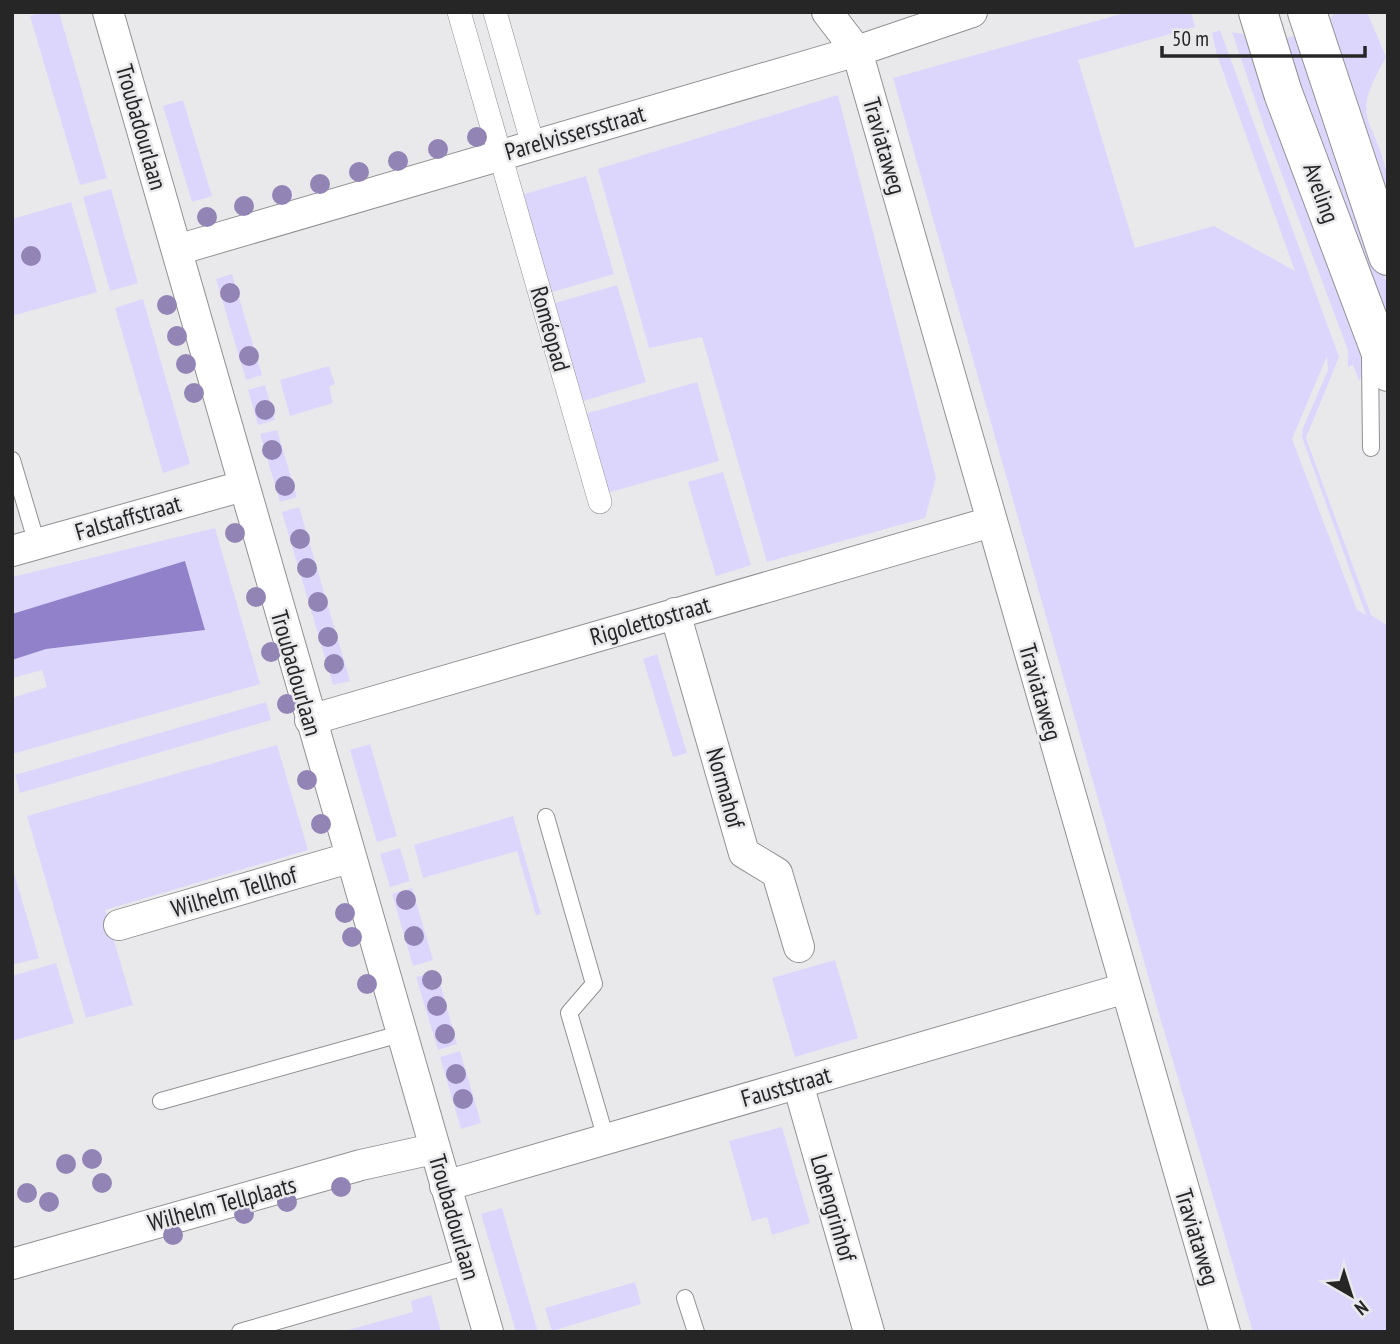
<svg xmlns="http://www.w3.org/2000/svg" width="1400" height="1344" viewBox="0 0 1400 1344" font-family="'PT Sans Narrow',sans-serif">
  <rect width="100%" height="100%" fill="#e9e9ec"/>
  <path fill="#dcd6fc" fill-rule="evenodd" d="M 43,12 L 59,12 L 107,178 L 80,185 L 30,16 Z
    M 1128,12 L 1191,12 L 1195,27 L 1078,60 L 1135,248 L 1214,226 L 1295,271 L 1217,55 L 1212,33 L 1220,30 L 1339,357 L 1306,438 L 1371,615 L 1388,626 L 1388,1332 L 1253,1332 L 1159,1014 L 893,78 ZM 1327,356 L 1328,370 L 1303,428 L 1302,437 L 1366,615 L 1357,610 L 1292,439 Z
    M 1336,12 L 1367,12 L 1386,57 C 1348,124 1374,113 1387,175 C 1391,190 1388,209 1388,224 L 1329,19 Z
    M 1232,32 L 1258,37 L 1364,359 L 1364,370 L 1359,381 L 1353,365 L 1348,367 L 1348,350 L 1266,132 Z
    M 1299,35 L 1388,287 L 1388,344 L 1278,40 Z
    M 838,95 L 936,478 L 925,518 L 767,562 L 702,337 L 649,348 L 598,169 Z
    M 183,100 L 212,196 L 192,202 L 163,106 Z
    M 586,176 L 614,274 L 549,293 L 521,195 Z
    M 111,189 L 138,283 L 110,291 L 83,197 Z
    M 71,202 L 97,292 L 12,316 L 12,219 Z
    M 232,274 L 262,375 L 246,380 L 216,279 Z
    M 617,285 L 646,382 L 580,402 L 552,304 Z
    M 143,299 L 190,464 L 163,473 L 115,308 Z
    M 329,366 L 335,384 L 329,387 L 333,403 L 290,416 L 280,380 Z
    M 697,382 L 719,461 L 607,493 L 585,414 Z
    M 265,385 L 275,420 L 258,425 L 248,390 Z
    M 277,430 L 297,497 L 280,502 L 260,434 Z
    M 723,472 L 751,565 L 716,576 L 688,482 Z
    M 299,507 L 350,681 L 333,685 L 282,512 Z
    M 215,528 L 260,684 L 12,754 L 12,698 L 47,687 L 42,670 L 12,678 L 12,660 L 46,649 L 205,630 L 185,562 L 12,614 L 12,577 Z
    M 657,654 L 687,753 L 673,757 L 643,659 Z
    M 266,702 L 271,720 L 20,793 L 15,775 Z
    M 370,744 L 397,836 L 377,842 L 350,750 Z
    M 277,745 L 308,850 L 105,910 L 133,1005 L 86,1018 L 27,816 Z
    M 513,816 L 541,914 L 536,915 L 517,851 L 423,878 L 414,845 Z
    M 400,848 L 410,881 L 390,887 L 380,854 Z
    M 12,866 L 39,958 L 12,965 Z
    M 412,888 L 433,960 L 413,966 L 392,894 Z
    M 835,960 L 858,1038 L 795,1057 L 772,978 Z
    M 56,963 L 74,1023 L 12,1041 L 12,976 Z
    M 437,972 L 457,1044 L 438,1050 L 416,977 Z
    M 460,1051 L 481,1123 L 461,1129 L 440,1057 Z
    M 782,1127 L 810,1223 L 772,1235 L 767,1217 L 752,1221 L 729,1141 Z
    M 502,1208 L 538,1332 L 516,1332 L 481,1214 Z
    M 635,1282 L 641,1304 L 552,1331 L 545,1308 Z
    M 431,1295 L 441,1332 L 341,1332 L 413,1312 L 411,1301 Z"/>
  <path fill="#9181cb" d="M 185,561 L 205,630 L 46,649 L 12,660 L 12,614 Z"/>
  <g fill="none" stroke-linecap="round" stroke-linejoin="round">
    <g stroke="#919194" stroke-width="18">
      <path id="service" d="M 1370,359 L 1371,448
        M 12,460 L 37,544
        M 546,817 L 594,984 L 569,1013 L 606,1139
        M 161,1101 L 400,1034
        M 685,1298 L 696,1332
        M 240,1332 L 468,1266"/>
    </g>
    <g stroke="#919194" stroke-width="24">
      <path id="pedestrian" d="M 459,12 L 600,502
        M 495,12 L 533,145"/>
    </g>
    <g stroke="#919194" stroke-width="32">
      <path id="minor" d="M 108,12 L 488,1332
        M 827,12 L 857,51 L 1225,1332
        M 177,250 L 857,51 L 972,12
        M 12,551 L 243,486
        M 675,613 L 744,853 L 777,873 L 799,947
        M 310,720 L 991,522
        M 119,925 L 349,858
        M 798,1084 L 869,1332
        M 445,1186 L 1126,988
        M 12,1264 L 361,1165 L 433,1149"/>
    </g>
    <g stroke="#919194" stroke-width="40">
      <path id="secondary" d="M 1258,12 L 1283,93 L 1388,372
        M 1307,12 L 1388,256"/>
    </g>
    <use href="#service" stroke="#fff" stroke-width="16"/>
    <use href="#pedestrian" stroke="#fff" stroke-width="23"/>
    <use href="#minor" stroke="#fff" stroke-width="30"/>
    <use href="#secondary" stroke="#fff" stroke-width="38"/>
  </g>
  <g fill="#9384b6">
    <circle cx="477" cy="137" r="10"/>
    <circle cx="438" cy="149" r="10"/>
    <circle cx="398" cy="161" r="10"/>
    <circle cx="359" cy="172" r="10"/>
    <circle cx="320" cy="184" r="10"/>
    <circle cx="282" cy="195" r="10"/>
    <circle cx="244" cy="206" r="10"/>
    <circle cx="207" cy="217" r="10"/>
    <circle cx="31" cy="256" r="10"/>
    <circle cx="230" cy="293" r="10"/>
    <circle cx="167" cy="305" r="10"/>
    <circle cx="177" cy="336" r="10"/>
    <circle cx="249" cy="356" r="10"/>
    <circle cx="186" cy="364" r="10"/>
    <circle cx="194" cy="393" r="10"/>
    <circle cx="265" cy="410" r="10"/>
    <circle cx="272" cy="450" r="10"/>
    <circle cx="285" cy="486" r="10"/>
    <circle cx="235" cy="533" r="10"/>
    <circle cx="300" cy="539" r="10"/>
    <circle cx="307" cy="568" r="10"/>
    <circle cx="256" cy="597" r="10"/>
    <circle cx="318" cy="602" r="10"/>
    <circle cx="328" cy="637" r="10"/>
    <circle cx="271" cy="652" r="10"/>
    <circle cx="334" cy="664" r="10"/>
    <circle cx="287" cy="704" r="10"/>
    <circle cx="307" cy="780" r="10"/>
    <circle cx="321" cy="824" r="10"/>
    <circle cx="406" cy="900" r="10"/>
    <circle cx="345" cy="913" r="10"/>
    <circle cx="414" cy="936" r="10"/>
    <circle cx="352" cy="937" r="10"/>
    <circle cx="432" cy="980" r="10"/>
    <circle cx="367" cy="984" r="10"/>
    <circle cx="437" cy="1006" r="10"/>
    <circle cx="445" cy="1034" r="10"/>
    <circle cx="456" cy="1074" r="10"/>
    <circle cx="463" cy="1099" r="10"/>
    <circle cx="92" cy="1159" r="10"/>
    <circle cx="66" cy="1164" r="10"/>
    <circle cx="102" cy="1183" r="10"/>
    <circle cx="341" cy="1187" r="10"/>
    <circle cx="27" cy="1193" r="10"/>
    <circle cx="49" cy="1202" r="10"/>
    <circle cx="287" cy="1202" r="10"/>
    <circle cx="244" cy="1214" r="10"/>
    <circle cx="173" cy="1235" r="10"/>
  </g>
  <g text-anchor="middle" stroke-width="5" stroke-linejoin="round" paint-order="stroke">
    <g font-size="24" fill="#262627" stroke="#e9e9ec">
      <text transform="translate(141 127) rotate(74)" y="8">Troubadourlaan</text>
      <text transform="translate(575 133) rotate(-16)" y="8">Parelvissersstraat</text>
      <text transform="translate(884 146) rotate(74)" y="8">Traviataweg</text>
      <text transform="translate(1321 193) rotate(70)" y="8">Aveling</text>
      <text transform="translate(550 329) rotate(74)" y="8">Roméopad</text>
      <text transform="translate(128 518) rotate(-16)" y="8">Falstaffstraat</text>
      <text transform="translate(650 621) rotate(-16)" y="8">Rigolettostraat</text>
      <text transform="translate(296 673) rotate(74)" y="8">Troubadourlaan</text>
      <text transform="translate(1040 692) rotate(74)" y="8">Traviataweg</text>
      <text transform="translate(725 788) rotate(74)" y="8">Normahof</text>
      <text transform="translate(234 892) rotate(-16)" y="8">Wilhelm Tellhof</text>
      <text transform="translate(786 1087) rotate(-16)" y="8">Fauststraat</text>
      <text transform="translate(222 1204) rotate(-15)" y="8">Wilhelm Tellplaats</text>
      <text transform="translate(833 1208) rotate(74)" y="8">Lohengrinhof</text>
      <text transform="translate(454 1217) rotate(74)" y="8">Troubadourlaan</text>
      <text transform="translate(1197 1237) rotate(73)" y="8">Traviataweg</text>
    </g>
  </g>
  <rect width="1400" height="1344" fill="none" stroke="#262627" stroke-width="28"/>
  <g transform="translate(1351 1295) rotate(141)" stroke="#e9e9ec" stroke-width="5" paint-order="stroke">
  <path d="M0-5L12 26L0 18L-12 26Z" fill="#262627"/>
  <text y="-10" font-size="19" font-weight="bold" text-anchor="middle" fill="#262627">N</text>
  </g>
  <path d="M1162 46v10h203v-10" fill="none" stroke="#262627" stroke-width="3.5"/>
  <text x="1172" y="46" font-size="21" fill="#262627" stroke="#e9e9ec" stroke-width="5" paint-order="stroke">50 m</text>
</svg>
